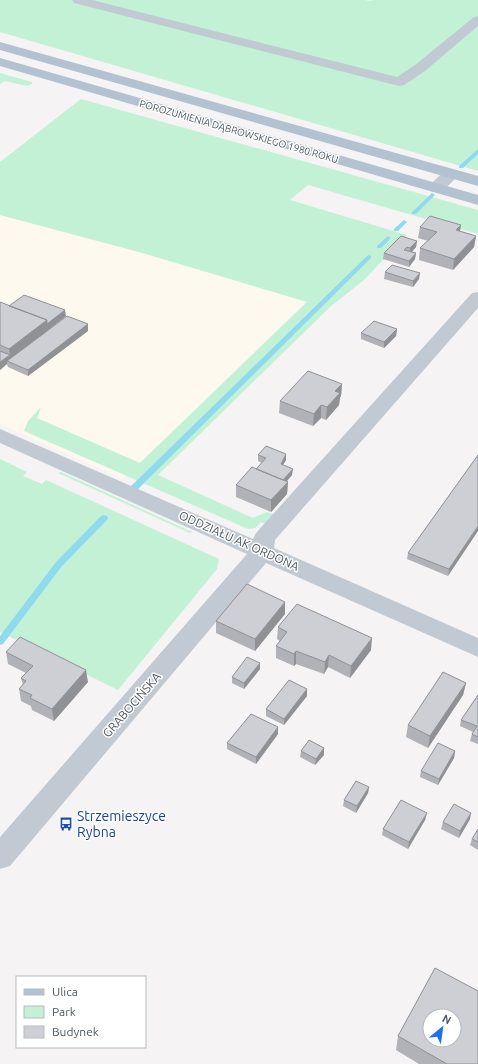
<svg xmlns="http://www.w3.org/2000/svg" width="478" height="1064" viewBox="0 0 478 1064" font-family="Ubuntu,sans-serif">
  <rect width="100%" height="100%" fill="#f5f3f3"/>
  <path fill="#fdf9ef" d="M 0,215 L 139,252 L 307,301 L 123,479 L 0,424 Z"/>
  <path fill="#c3f1d5" d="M 0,0 L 365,0 L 370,1 L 372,0 L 478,0 L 478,171 L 0,32 Z
    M 0,73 L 32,82 L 32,84 L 27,86 L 5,81 L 0,84 Z
    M 81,99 L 478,210 L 478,234 L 308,185 L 290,200 L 407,235 L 364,280 L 331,306 L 158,475 L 253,518 L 267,512 L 275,515 L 266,524 L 261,522 L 255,528 L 248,529 L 24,431 L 28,421 L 41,407 L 37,418 L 140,463 L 307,302 L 139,252 L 0,215 L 0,162 Z
    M 0,459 L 27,472 L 23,476 L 42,484 L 46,480 L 219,559 L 217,569 L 118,690 L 0,632 Z
    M 61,472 L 192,532 L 190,533 L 58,473 Z"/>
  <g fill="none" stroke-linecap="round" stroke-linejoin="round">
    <path fill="#90daee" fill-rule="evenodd" d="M 478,149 L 478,154 L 463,168 L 459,168 L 459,166 Z
      M 432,193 L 435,195 L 416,214 L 412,214 L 412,212 Z
      M 404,220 L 407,222 L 398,231 L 394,231 L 394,229 Z
      M 388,236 L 390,237 L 390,239 L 381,248 L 377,248 L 377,246 Z
      M 369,255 L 371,256 L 371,258 L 130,497 L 124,497 L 123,495 L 124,493 L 367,256 Z
      M 104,515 L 107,516 L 108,518 L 107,520 L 62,566 L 3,644 L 0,645 L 0,636 L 56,562 L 101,516 Z"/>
    <path fill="#c1cad2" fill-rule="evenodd" d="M 72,0 L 92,0 L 397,77 L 415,65 L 474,17 L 478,16 L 478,26 L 425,71 L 404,85 L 399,86 L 74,3 Z
      M 451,169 L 456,171 L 459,174 C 452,183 442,194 430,191 L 428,188 C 433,181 442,172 451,169 Z
      M 478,292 L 478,308 L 275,540 L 274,548 L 478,638 L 478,657 L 266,563 L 10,866 L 0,869 L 0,837 L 247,554 L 0,443 L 0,429 L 253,539 L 256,533 L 472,293 Z"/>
    <path fill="#b3c2d1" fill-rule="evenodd" d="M 0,42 L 478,176 L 478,186 L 0,50 Z
      M 0,58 L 478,195 L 478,205 L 0,66 Z"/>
  </g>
  <path fill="#b0b2b7" d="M 461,225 L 460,231 L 476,236 L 474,247 L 453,270 L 419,260 L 420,248 L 428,241 L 418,238 L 420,227 Z
    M 417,241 L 416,247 L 412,252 L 416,253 L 415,259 L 409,267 L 383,259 L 384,253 Z
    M 385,272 L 419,279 L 413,287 L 384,279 Z
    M 0,302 L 9,306 L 66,316 L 48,330 L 88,324 L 88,331 L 28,376 L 8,367 L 7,364 L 0,370 Z
    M 397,329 L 396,336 L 384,348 L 361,339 L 361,333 Z
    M 342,384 L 341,396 L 340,397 L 339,405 L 326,420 L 321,418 L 313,426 L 279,413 L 280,401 Z
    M 258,455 L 286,460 L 283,465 L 292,475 L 287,481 L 288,482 L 287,494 L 271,512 L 236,497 L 236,485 L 256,469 L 262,463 L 258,461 Z
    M 478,455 L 448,576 L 407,559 L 408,553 Z
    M 285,602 L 285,614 L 255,651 L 216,633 L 216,621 Z
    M 278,627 L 371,650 L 350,678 L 328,667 L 324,674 L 296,664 L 294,666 L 276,658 L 276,646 L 280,641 L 277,639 Z
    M 6,652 L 88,682 L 54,721 L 32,710 L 31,706 L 21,701 L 19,689 L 23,685 L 21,678 L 26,673 L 8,664 Z
    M 260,669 L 244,689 L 232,683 L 232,677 Z
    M 466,683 L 463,695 L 428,748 L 406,737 L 408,725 Z
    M 307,689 L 307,696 L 284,725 L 266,716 L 266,709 Z
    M 478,695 L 478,744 L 470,741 L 472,734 L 473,732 L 460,726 L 461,720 Z
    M 278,734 L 256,764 L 227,749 L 227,743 Z
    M 324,748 L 324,755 L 315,765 L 300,757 L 301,751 Z
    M 455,751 L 454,758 L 438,785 L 420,777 L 421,771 Z
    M 369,787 L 368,793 L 356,813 L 343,806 L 344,800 Z
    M 427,813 L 425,820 L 408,849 L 382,835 L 383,829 Z
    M 470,819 L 459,838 L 441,829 L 443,822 Z
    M 478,829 L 478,850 L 470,845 L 472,839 Z
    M 398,1036 L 478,1064 L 419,1064 L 396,1050 Z"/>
  <path fill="#909195" d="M 461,225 L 459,236 L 456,230 Z
    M 476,236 L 474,247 L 453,270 L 454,259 Z
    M 417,241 L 416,247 L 410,254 L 410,248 Z
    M 416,253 L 415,259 L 409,267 L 409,261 Z
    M 420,273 L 419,279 L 413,287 L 413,281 Z
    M 65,310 L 66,316 L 48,330 L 47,324 Z
    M 47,320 L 48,332 L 7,361 L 7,364 L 0,370 L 0,362 L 10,355 L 9,349 Z
    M 88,324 L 88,331 L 28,376 L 28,370 Z
    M 397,329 L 396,336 L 384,348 L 384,342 Z
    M 342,384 L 341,396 L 340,397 L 339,405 L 326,420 L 327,407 L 335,391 Z
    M 321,405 L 321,418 L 313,426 L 314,414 Z
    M 286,454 L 286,460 L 280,470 L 281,464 Z
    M 293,469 L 292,475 L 279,490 L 279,484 Z
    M 288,482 L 287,494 L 271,512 L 271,500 Z
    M 478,526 L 478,531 L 448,576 L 449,569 Z
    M 285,602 L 285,614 L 255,651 L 255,639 Z
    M 372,638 L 371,650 L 350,678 L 351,666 Z
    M 296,651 L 296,664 L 294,666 L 294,654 Z
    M 329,655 L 328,667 L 324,674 L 325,662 Z
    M 260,663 L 260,669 L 244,689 L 244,683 Z
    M 86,670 L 88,682 L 54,721 L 52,709 Z
    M 466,683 L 463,695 L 428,748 L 430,736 Z
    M 307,689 L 307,696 L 284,725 L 284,719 Z
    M 278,727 L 278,734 L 256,764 L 256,757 Z
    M 324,748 L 324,755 L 315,765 L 316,759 Z
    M 455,751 L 454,758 L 438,785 L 439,779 Z
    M 369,787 L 368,793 L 356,813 L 357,806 Z
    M 427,813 L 425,820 L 408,849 L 409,842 Z
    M 471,813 L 470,819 L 459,838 L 460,831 Z"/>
  <path fill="#cdcfd5" stroke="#909195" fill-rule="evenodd" d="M 430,216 L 461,225 L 456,230 L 476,236 L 454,259 L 420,248 L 437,232 L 420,227 Z
    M 401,236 L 417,241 L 410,248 L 407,247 L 404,250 L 416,253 L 409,261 L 384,253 Z
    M 392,265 L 420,273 L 413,281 L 385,272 Z
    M 24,295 L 65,310 L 47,324 L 47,320 L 9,306 Z
    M 0,302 L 47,320 L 9,349 L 0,345 Z
    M 67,316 L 88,324 L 28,370 L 7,361 Z
    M 374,321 L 397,329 L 384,342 L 361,333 Z
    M 0,351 L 10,355 L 0,362 Z
    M 308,371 L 342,384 L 335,391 L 340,393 L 327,407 L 321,405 L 314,414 L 280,401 Z
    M 266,446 L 286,454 L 281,464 L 293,469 L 283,480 L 256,469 L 266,458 L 258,455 Z
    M 478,455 L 478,526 L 449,569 L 408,553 Z
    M 252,467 L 288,482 L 271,500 L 236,485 Z
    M 247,584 L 285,602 L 255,639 L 216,621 Z
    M 297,604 L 372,638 L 351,666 L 329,655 L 325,662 L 296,651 L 294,654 L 276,646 L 287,632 L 278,627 Z
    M 20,637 L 86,670 L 52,709 L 30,698 L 32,695 L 19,689 L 26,681 L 21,678 L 33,666 L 6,652 Z
    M 247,657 L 260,663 L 244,683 L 232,677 Z
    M 443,672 L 466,683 L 430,736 L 408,725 Z
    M 289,680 L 307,689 L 284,719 L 266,709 Z
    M 478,695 L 478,737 L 472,734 L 477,726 L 461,720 Z
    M 251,714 L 278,727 L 256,757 L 227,743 Z
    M 309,740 L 324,748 L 316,759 L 301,751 Z
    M 438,743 L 455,751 L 439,779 L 421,771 Z
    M 356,781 L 369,787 L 357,806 L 344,800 Z
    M 401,800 L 427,813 L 409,842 L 383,829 Z
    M 454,804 L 471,813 L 460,831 L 443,822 Z
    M 478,829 L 478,842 L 472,839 Z
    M 435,968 L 478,991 L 478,1064 L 447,1064 L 398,1036 ZM 430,1016 L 454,1016 L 454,1040 L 430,1040 Z"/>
  <defs>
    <g id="bus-bare" transform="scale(1.08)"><path d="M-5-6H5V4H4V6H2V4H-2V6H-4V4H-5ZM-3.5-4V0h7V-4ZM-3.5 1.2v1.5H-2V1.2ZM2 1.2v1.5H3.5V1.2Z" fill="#1a4fb4" stroke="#fff" stroke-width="2.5" paint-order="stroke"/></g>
  </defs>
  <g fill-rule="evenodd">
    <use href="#bus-bare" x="66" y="824"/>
  </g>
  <g text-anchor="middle" stroke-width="3" stroke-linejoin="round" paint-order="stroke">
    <g font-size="10" fill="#4a5661" stroke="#fff">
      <text transform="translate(239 131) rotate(16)" y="4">POROZUMIENIA DĄBROWSKIEGO 1980 ROKU</text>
    </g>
    <g font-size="12" fill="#4a5661" stroke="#fff">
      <text transform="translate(239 541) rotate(24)" y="4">ODDZIAŁU AK ORDONA</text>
      <text transform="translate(132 705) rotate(-49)" y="4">GRABOCIŃSKA</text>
    </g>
    <g font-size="14" fill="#164399" stroke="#fff" text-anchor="start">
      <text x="77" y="821">Strzemieszyce<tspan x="77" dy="16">Rybna</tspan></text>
    </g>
  </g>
  <rect x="16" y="976" width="130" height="72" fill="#ffffff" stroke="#b7bbc0"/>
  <rect x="24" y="989" width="20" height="6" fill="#b3c2d1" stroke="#b7bbc0"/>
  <text x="52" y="996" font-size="12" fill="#4a5661">Ulica</text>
  <rect x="24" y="1006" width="20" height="12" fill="#c3f1d5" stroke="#b7bbc0"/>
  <text x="52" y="1016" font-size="12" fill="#4a5661">Park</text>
  <rect x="24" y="1026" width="20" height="12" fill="#cdcfd5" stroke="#b7bbc0"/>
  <text x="52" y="1036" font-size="12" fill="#4a5661">Budynek</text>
  <g transform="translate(442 1028) rotate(29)"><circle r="19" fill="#ffffff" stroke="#b7bbc0"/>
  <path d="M0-3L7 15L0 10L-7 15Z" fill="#1a73e8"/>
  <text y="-6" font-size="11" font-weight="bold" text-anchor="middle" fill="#4a5661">N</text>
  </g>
</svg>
